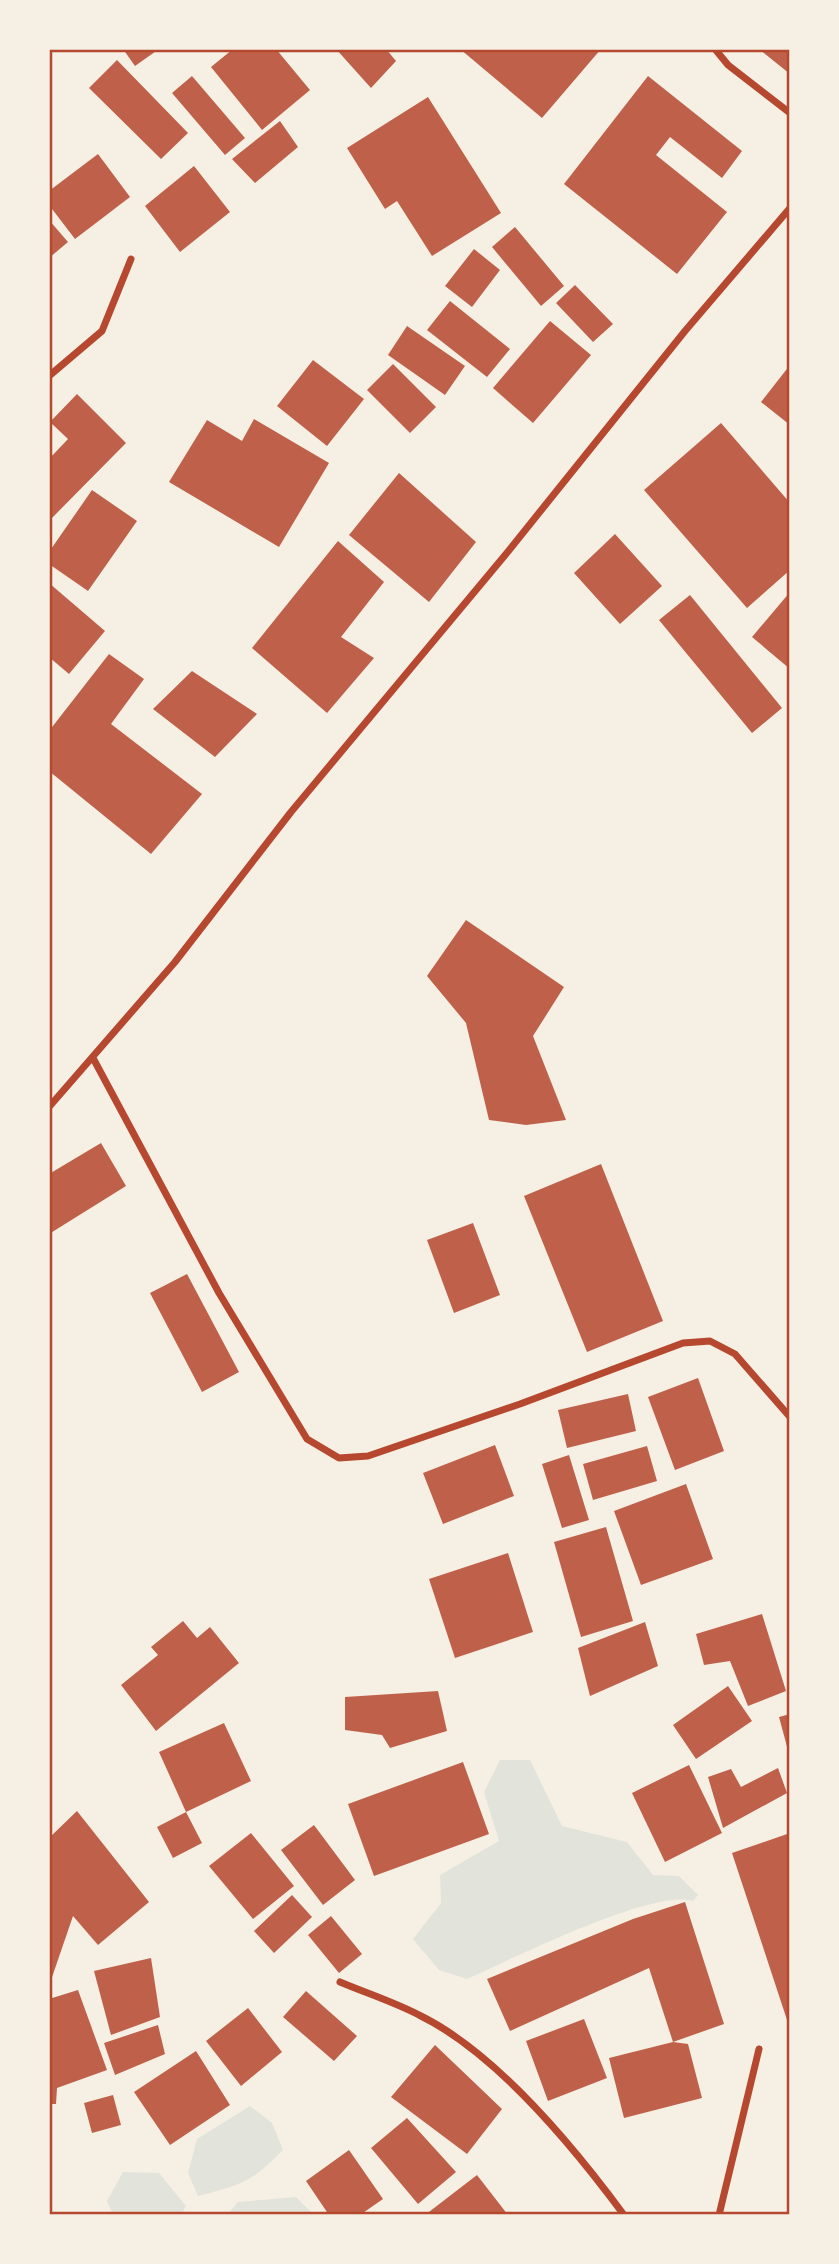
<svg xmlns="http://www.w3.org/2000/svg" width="839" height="2264" viewBox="0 0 839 2264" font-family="Poppins,sans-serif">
  <rect width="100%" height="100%" fill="#f6efe4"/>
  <path fill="#e2e4dc" d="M 500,1760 L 530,1760 L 562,1826 L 627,1842 L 653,1875 L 679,1876 L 698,1895 L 693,1901 C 653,1888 510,1960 467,1979 L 439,1970 L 413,1939 L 441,1903 L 440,1875 L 499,1841 L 484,1792 Z
    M 250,2106 L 272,2123 L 283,2150 C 252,2182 241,2185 198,2196 L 188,2173 L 197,2139 Z
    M 123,2172 L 159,2173 L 186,2206 L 181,2215 L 113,2215 L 107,2201 Z
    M 296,2197 L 314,2215 L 227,2215 L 238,2202 Z"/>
  <path fill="#bf614a" d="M 123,49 L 159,49 L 135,66 Z
    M 233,49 L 276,49 L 310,90 L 262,130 L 211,67 Z
    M 336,49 L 386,49 L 396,61 L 371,88 Z
    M 460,49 L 601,49 L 542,118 Z
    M 759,49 L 790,49 L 790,74 Z
    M 117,60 L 188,133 L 161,159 L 89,88 Z
    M 192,76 L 245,138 L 225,155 L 172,93 Z
    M 648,76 L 742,151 L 722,178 L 670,137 L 656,155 L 727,212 L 677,274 L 564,184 Z
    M 428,97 L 501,213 L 432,256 L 397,201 L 385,209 L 347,148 Z
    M 280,121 L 298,147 L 255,183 L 232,159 Z
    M 98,154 L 130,197 L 75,239 L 49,205 L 49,191 Z
    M 194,166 L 230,212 L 180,252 L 145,206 Z
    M 49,220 L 68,242 L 49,258 Z
    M 515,227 L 564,286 L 541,306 L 492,247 Z
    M 474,249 L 500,270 L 472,307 L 445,286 Z
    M 575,285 L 613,324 L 593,342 L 556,303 Z
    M 450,301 L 510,349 L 487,377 L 427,330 Z
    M 550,321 L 591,355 L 533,423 L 493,388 Z
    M 407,326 L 465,366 L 445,395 L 388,355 Z
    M 313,360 L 364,399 L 327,446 L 277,406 Z
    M 393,364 L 436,407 L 410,433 L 367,390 Z
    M 790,365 L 790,425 L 761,402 Z
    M 77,394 L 126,443 L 49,521 L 49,459 L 68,439 L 50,422 Z
    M 254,419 L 329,463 L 279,547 L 169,482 L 207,420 L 242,441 Z
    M 721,423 L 790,503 L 790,570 L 747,608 L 644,490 Z
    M 399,473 L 476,542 L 429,602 L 349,535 Z
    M 92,490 L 137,521 L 88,591 L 49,564 L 49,552 Z
    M 615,534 L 662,586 L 620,624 L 574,573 Z
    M 338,541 L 384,582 L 341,637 L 374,658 L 327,713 L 252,648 Z
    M 49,583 L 105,631 L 69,674 L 49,657 Z
    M 790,592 L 790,669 L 752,637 Z
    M 690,595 L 782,708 L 752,733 L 659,620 Z
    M 109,654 L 144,679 L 111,724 L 202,794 L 151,854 L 49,771 L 49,731 Z
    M 192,671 L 257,714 L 215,757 L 153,709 Z
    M 466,920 L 564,987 L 533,1036 L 566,1120 L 526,1125 L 489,1120 L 466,1023 L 427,976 Z
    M 101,1143 L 126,1186 L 49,1234 L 49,1174 Z
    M 601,1164 L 663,1321 L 587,1352 L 524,1196 Z
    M 473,1223 L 500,1295 L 454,1313 L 427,1240 Z
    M 187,1274 L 239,1372 L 202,1392 L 150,1293 Z
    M 698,1378 L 724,1451 L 675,1470 L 648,1397 Z
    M 628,1394 L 636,1431 L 567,1448 L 558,1410 Z
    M 495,1445 L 514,1496 L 443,1524 L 423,1473 Z
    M 647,1446 L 657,1481 L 593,1500 L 583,1464 Z
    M 569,1455 L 589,1520 L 562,1528 L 542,1464 Z
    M 686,1484 L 713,1559 L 641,1585 L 614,1511 Z
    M 606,1527 L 633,1621 L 581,1637 L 554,1542 Z
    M 508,1553 L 533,1632 L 455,1658 L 429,1579 Z
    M 762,1614 L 786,1691 L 748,1706 L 730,1661 L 704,1665 L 696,1634 Z
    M 183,1621 L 197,1638 L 210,1627 L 239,1663 L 156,1731 L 121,1685 L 158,1655 L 151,1647 Z
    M 645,1622 L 658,1666 L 590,1696 L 578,1648 Z
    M 728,1686 L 752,1721 L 696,1759 L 673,1725 Z
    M 438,1691 L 447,1731 L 390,1748 L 382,1735 L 345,1730 L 345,1697 Z
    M 790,1714 L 790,1754 L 789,1754 L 779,1717 Z
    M 224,1723 L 251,1781 L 186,1812 L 159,1752 Z
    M 463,1762 L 489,1834 L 374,1876 L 348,1804 Z
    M 689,1765 L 722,1833 L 665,1862 L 632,1793 Z
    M 778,1768 L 787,1793 L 723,1828 L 708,1777 L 731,1769 L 741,1787 Z
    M 77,1811 L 149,1902 L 98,1945 L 73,1916 L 49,1986 L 49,1838 Z
    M 186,1812 L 202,1843 L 173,1858 L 157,1827 Z
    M 314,1825 L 355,1880 L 323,1905 L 281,1850 Z
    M 251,1833 L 294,1886 L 253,1919 L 209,1866 Z
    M 790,1833 L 790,2026 L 789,2026 L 732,1853 Z
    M 292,1895 L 312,1917 L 274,1953 L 254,1931 Z
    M 685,1902 L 724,2024 L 673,2042 L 649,1968 L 510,2031 L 487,1979 L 633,1919 Z
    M 331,1916 L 362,1954 L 339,1973 L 308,1935 Z
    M 151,1958 L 160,2017 L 111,2035 L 94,1971 Z
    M 78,1990 L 107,2070 L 57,2088 L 56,2104 L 49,2104 L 49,1999 Z
    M 306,1991 L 357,2036 L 334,2061 L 283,2017 Z
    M 248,2008 L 282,2052 L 241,2086 L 206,2041 Z
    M 584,2019 L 607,2078 L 548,2101 L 526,2041 Z
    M 158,2025 L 165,2054 L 115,2075 L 104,2043 Z
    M 673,2042 L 688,2044 L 702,2098 L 624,2118 L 609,2058 Z
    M 435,2045 L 502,2109 L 467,2154 L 391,2097 Z
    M 196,2051 L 230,2105 L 170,2145 L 134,2092 Z
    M 113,2095 L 121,2125 L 92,2133 L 84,2103 Z
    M 407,2118 L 456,2172 L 418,2204 L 371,2148 Z
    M 349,2150 L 383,2199 L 360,2215 L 329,2215 L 306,2181 Z
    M 477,2175 L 508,2215 L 425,2215 Z"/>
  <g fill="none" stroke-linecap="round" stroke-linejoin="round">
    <path stroke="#b5482f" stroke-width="7" d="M 715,49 L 728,65 L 790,113
      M 49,376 L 102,331 L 131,259
      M 93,1058 L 219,1293 L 307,1439 L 339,1458 L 368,1456 L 520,1404 L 683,1343 L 710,1341 L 735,1354 L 790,1417
      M 49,1107 L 175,962 L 291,812 L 506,554 L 685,331 L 790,208
      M 340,1982 C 366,1993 394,2002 419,2015 C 497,2053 573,2146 624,2215
      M 719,2215 L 759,2049"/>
  </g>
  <rect width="839" height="2264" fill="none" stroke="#f6efe4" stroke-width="102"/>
  <rect x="51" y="51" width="737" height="2162" fill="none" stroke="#b5482f" stroke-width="2.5"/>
</svg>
